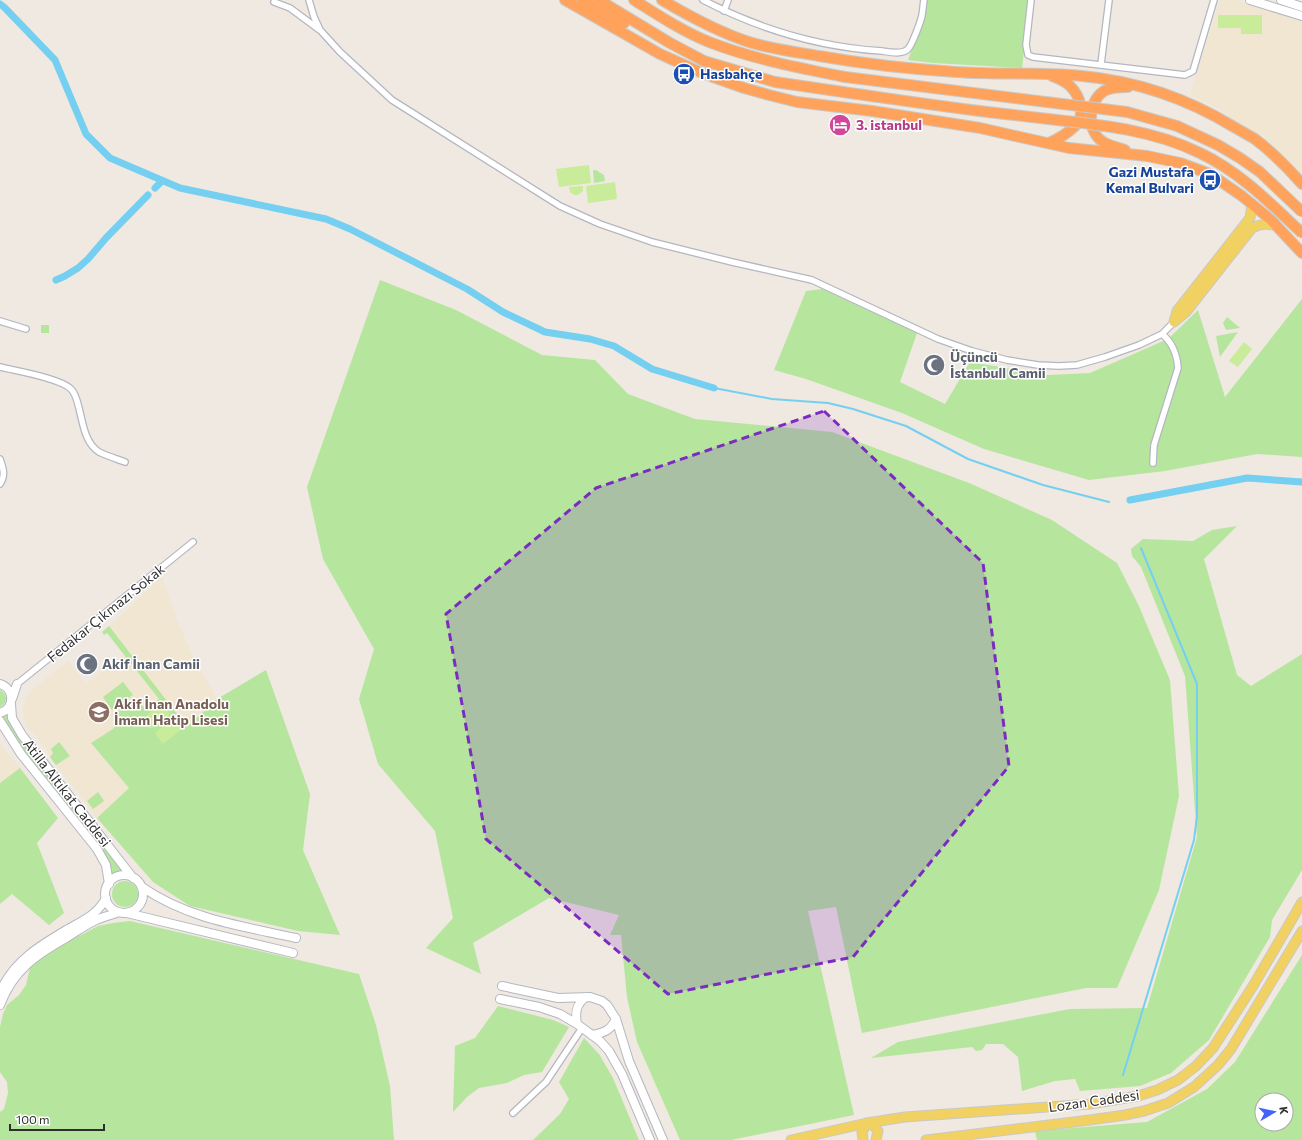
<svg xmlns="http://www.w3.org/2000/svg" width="1302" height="1140" viewBox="0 0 1302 1140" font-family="Commissioner,sans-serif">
  <rect width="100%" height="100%" fill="#efe9e1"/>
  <path fill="#f0e6d1" d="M 1220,0 L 1236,0 L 1302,19 L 1302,176 L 1288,163 L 1250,132 L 1219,109 L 1190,95 Z
    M 162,577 L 179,625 L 195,660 L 217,699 L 187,727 L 91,744 L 129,788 L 97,818 L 56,765 L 33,731 L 29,730 L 26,725 L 24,717 L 23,707 L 27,694 L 68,661 L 85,684 L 128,651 L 109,626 Z
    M 0,744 L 20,768 L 0,783 Z"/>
  <path fill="#b6e59e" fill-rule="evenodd" d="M 926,0 L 1030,0 L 1022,68 L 933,63 L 908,60 L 924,18 Z
    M 593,170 L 596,170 L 604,175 L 605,181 L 594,183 Z
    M 380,280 L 456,310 L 542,355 L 595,360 L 628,394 L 695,419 L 832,432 L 969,483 L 1052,520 L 1117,563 L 1138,604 L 1170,680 L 1179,796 L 1159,890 L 1117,988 L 1086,988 L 862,1033 L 836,907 L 808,911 L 854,1115 L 731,1140 L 680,1140 L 637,1042 L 627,997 L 621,935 L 610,935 L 619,915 L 549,898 L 473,943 L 481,974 L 426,948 L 453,918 L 435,831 L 378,764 L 359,699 L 374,649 L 323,559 L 307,487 Z
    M 822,289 L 917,333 L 900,382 L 945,404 L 970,362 L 1048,375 L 1090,373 L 1168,339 L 1198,310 L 1225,397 L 1302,299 L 1302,457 L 1257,454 L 1165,471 L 1089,480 L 984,449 L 902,413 L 806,379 L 774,370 L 806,291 Z
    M 1227,317 L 1240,328 L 1226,330 L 1223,323 Z
    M 41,325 L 49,325 L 49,333 L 41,333 Z
    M 1238,332 L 1220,357 L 1216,336 Z
    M 1237,526 L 1204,559 L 1237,675 L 1251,686 L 1302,654 L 1302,870 L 1272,920 L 1270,937 L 1209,1040 L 1171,1073 L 1140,1086 L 1080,1091 L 1075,1079 L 1055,1081 L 1022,1091 L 1018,1057 L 1003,1044 L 986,1044 L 982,1050 L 976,1051 L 972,1047 L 871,1058 L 898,1042 L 1070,1009 L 1147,1008 L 1197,837 L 1185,676 L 1141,567 L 1132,556 L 1131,549 L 1143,539 L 1193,541 L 1212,530 Z
    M 109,626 L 187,727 L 217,699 L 266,670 L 310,794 L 303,850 L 340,935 L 298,931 L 190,906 L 153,882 L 97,818 L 129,788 L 91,743 L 113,729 L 119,721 L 115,714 L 136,699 L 145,709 L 159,699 L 107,633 L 104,635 L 102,632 Z
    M 123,682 L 133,695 L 112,710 L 103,697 Z
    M 0,690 C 8,694 8,703 0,707 Z
    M 8,714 L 125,872 L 121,872 L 112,876 L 111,867 L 103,850 L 22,748 L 2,717 Z
    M 59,742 L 70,756 L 56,765 L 50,757 L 53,753 L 51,749 Z
    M 20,768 L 58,818 L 37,843 L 64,913 L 49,925 L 12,894 L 0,904 L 0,783 Z
    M 98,792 L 104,801 L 93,809 L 87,801 Z
    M112 894a13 13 0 1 1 26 0a13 13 0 1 1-26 0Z
    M 130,921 L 359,974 L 376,1025 L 390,1086 L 394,1140 L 0,1140 L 0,1112 L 4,1109 L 8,1093 L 7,1082 L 0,1072 L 0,1027 L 3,1014 L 7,1005 L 19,995 L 26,985 L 30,968 L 38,959 L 53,950 L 98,926 L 113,923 Z
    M 1302,955 L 1302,1140 L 1037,1140 L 1035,1131 L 1147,1122 L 1207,1089 L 1235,1062 ZM 1262,1100 L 1286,1100 L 1286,1124 L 1262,1124 Z
    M 498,1006 L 553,1020 L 569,1027 L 542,1072 L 524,1075 L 507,1083 L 479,1088 L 467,1097 L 453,1112 L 455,1046 L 475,1038 Z
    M 584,1038 L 599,1054 L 613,1078 L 639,1140 L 533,1140 L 560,1114 L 569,1099 L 559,1082 Z"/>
  <path fill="#c9ec9a" d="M 1218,15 L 1262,15 L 1262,34 L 1241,34 L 1241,28 L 1218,28 Z
    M 589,165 L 591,183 L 559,187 L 556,169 Z
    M 615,182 L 617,199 L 588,203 L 586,186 Z
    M 583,186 L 583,191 L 578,195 L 574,195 L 570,192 L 569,187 Z
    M 1244,342 L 1252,349 L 1238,367 L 1229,361 Z
    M 162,703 L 170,714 L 151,729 L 143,718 Z
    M 173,718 L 182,729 L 163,744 L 155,733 Z"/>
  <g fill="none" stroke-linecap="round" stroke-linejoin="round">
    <path stroke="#75cff0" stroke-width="2" d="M 714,388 L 772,399 L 828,403 L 853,409 L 906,426 L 968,459 L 1043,485 L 1109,502
      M 1123,1075 L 1188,860 L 1194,840 L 1197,816 L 1197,684 L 1141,548"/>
    <path stroke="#75cff0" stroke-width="7" d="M 0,4 L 4,7 L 55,60 L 86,134 L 110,158 L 180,188 L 326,219 L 350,229 L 467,289 L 503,312 L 545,332 L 590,339 L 614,346 L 652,369 L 714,388
      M 155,188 L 162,181
      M 56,280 L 65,276 L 78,268 L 88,259 L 106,238 L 148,195
      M 1130,500 L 1247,478 L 1302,482"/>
    <g stroke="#b4b7c1" stroke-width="8">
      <path id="street" d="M 309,0 L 314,17 L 320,30
        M 703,0 C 759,29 818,47 882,51 C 889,52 902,55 908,49 C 912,45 921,21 922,15 C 923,10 923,5 924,0
        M 1031,0 L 1026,45 L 1028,55 L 1033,57 L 1185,75 L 1193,71 L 1214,0
        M 274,2 L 290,8 L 321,31 L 340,52 L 392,100 L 560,206 L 600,224 L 652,242 L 732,262 L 812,280 L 938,339 L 972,351 L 1007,360 L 1038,365 L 1059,366 L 1077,365 L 1105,357 L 1139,345 L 1162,334 L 1174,322
        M 724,11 L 728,0
        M 1101,64 L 1109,0
        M 0,321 L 26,329
        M 0,367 C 16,371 60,378 71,389 C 76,394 77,401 79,408 C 83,424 85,443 99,452 C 107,456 117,459 125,462
        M 0,459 C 3,468 6,475 0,484
        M 1153,463 L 1154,445 L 1178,368 C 1177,355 1173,343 1162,334
        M 17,684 L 193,542
        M 513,1113 L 546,1082 L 582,1028"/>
    </g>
    <g stroke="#b4b7c1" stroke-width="10">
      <path id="secondary" d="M 1250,0 L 1302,16
        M 1281,0 L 1302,7
        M 0,684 C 15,689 15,708 0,713
        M 12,699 L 17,684
        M 11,704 L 12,718 L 22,735 L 133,878
        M 0,721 L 21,754 L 97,849 L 106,865 L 109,884
        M105 894a19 19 0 1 1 38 0a19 19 0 1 1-38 0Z
        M 142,887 C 188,919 242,926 296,938
        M 127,913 L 293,953
        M 502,986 L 558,998 L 590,997 L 602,1001 L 607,1005 L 616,1019 L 629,1061 L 663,1140
        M 1,990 C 15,960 41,945 68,929 C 84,920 98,914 106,898
        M 500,999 L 539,1007 L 560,1014 L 577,1024 L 600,1041 L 609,1051 L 622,1074 L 650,1140
        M 0,1005 C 13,970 36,955 66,938 C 76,932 85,925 96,920 C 103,917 111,915 119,912
        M 577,1024 C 575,1013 576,1004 586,997
        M 592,1035 C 604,1033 611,1030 616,1019"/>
    </g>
    <g stroke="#c9c9c9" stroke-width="11">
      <path id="primary" d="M 1174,322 L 1186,312 L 1252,228 C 1261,224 1267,223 1276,226
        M 1174,322 L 1177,311 L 1250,218 L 1252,204
        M 791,1140 L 867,1123 L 905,1117 L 1090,1104 L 1138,1096 L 1157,1090 L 1178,1080 L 1196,1066 L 1213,1048 L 1253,986 L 1302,902
        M 863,1140 L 862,1132 L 867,1123 L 874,1126 L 878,1131 L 876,1140
        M 926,1140 L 1090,1120 L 1125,1115 L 1144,1111 L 1168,1103 L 1194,1087 L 1218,1065 L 1231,1049 L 1302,931"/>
    </g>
    <g stroke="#c9c9c9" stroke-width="12">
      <path id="highway" d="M 565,0 L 660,54 L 702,73 L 744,88 L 769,95 L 797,102 L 872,111 L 980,128 L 1069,148 L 1147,156 L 1180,163 L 1210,174 L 1242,196 L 1271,220 L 1302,253
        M 582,0 L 624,23
        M 599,0 L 670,43 L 704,61 L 775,82 L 843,92
        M 634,0 C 658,15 682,31 709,42 C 753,59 799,68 845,77
        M 662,0 C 689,16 718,32 749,42 C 771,49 796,52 819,56 C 864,64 910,69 956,72 C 998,75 1040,72 1082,76 C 1136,81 1188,99 1234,127 C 1241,131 1248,135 1255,139 C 1272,152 1288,168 1302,184
        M 1049,143 C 1058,139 1068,133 1075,126 C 1086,116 1080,96 1071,87 C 1066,81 1059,79 1052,76
        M 1125,150 C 1119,148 1111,146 1105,143 C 1086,133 1087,102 1104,91 C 1111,87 1120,87 1128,87"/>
    </g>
    <use href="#street" stroke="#fff" stroke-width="5.5"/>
    <use href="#secondary" stroke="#fff" stroke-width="8"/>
    <use href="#primary" stroke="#f2d163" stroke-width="9"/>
    <use href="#highway" stroke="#ffa35c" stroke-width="10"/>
    <g stroke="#c9c9c9" stroke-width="12" stroke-linecap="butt">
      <path id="highway-bridge" d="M 845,77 L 1127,112 L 1177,126 L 1218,145 L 1240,158 L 1260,172 L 1302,212
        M 843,92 C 900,100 957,109 1014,115 C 1076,123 1143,125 1200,153 C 1240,172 1270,203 1302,233"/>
    </g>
    <use href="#highway-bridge" stroke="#ffa35c" stroke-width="10"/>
  </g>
  <path fill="#7b2cbf" fill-opacity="0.2" stroke="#7b2cbf" stroke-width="3" stroke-dasharray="8 5" stroke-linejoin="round" d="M 824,411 L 983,563 L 1009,766 L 853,957 L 668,994 L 486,839 L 446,614 L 596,488 Z"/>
  <defs>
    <g id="bus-disc" transform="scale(1.15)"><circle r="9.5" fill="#1a4fb4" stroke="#fff"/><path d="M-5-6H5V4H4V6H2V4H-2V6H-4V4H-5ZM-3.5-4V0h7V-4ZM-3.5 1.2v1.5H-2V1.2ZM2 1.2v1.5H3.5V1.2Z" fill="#fff"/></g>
    <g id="hotel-disc" transform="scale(1.15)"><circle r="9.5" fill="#d1479c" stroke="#fff"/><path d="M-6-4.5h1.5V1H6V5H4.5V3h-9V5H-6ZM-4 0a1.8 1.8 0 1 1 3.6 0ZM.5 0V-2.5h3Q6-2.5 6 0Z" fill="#fff"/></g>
    <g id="mosque-disc" transform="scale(1.15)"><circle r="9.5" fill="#6b7280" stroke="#fff"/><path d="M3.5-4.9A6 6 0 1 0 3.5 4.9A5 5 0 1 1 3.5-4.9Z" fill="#fff"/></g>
    <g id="school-disc" transform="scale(1.15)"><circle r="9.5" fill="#8d6e63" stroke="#fff"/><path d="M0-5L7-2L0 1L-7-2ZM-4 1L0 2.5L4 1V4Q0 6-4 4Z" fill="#fff"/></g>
  </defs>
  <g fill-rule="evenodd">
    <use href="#bus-disc" x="684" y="74"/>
    <use href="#hotel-disc" x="840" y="125"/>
    <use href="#bus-disc" x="1210" y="180"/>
    <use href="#mosque-disc" x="934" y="365"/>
    <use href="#mosque-disc" x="87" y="664"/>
    <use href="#school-disc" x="99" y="712"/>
  </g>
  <g text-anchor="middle" stroke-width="3" stroke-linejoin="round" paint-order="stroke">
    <g font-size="14" font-weight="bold" fill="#164399" stroke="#fff" text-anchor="start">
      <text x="700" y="79">Hasbahçe</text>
      <text x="1194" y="177" text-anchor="end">Gazi Mustafa<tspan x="1194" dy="16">Kemal Bulvari</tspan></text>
    </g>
    <g font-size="14" font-weight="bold" fill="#b23c85" stroke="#fff" text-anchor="start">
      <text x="856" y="130">3. istanbul</text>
    </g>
    <g font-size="14" font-weight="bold" fill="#5b616d" stroke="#fff" text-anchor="start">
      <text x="950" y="362">Üçüncü<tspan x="950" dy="16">İstanbull Camii</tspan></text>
      <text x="102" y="669">Akif İnan Camii</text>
    </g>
    <g font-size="14" fill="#2e2e2e" stroke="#fff">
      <text transform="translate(106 613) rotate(-39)" y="5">Fedakar Çıkmazı Sokak</text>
      <text transform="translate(67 793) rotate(52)" y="5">Atilla Altıkat Caddesi</text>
      <text transform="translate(1094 1101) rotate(-8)" y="5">Lozan Caddesi</text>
    </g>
    <g font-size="14" font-weight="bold" fill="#785e54" stroke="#fff" text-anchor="start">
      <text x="114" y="709">Akif İnan Anadolu<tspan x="114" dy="16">İmam Hatip Lisesi</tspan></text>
    </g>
  </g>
  <g transform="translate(1274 1112) rotate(81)"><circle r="19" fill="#ffffff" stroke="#ababab"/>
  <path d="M0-3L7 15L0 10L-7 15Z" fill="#4264fb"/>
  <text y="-6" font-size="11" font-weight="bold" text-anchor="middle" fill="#2e2e2e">K</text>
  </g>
  <path d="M10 1124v6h94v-6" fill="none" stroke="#2e2e2e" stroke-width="2"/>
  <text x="16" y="1124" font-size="12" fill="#2e2e2e" stroke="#ffffff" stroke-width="3" paint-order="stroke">100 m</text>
</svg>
